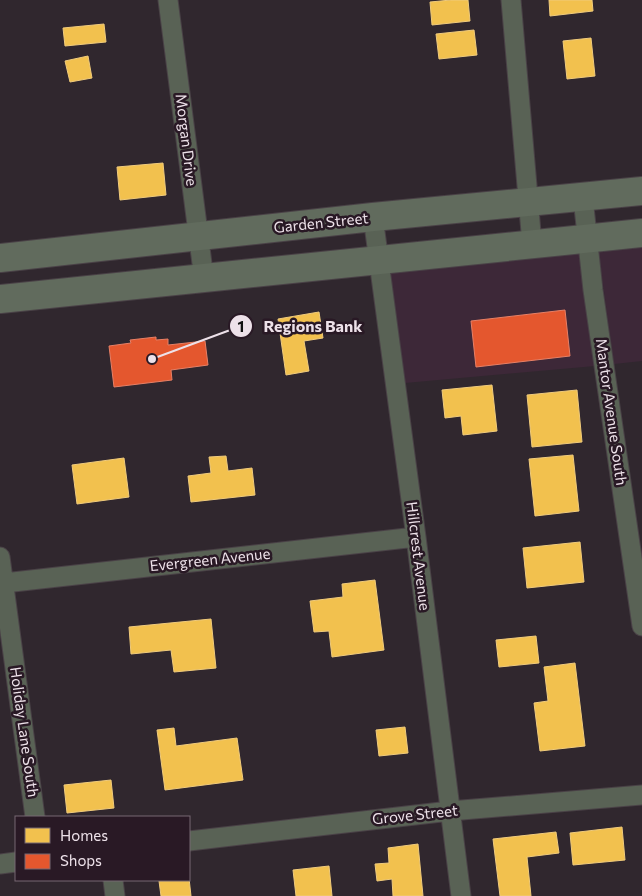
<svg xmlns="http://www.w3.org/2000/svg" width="642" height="896" viewBox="0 0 642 896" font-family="Commissioner,sans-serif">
  <rect width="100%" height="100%" fill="#30272e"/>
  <path fill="#3d2838" d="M 642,244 L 642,361 L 614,364 L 598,248 Z
    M 579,250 L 595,366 L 405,383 L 390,270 Z"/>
  <path fill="#f2c14e" stroke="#f0cb7c" d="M 451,0 L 468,0 L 470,21 L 432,25 L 430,2 Z
    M 549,0 L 592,0 L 593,11 L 550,16 Z
    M 104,24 L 106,42 L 65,46 L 63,28 Z
    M 474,30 L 477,55 L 439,59 L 436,34 Z
    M 591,38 L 595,76 L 567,79 L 563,41 Z
    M 88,56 L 92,78 L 70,82 L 65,61 Z
    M 163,163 L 166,195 L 120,200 L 117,167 Z
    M 319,312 L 323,338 L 304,341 L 309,371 L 286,375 L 278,319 Z
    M 492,385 L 497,431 L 463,435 L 461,416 L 445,418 L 442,390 Z
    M 577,390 L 582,442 L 532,447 L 527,395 Z
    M 573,455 L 579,511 L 535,516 L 529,459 Z
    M 226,456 L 228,471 L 252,468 L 255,495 L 191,502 L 188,476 L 211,473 L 209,457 Z
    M 124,458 L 129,497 L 77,504 L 72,465 Z
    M 580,542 L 584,582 L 527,588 L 523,548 Z
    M 375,580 L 384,650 L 332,657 L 329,631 L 314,632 L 310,601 L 343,597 L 342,584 Z
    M 211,619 L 216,668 L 174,672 L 171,650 L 131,654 L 129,627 Z
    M 536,636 L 539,663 L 499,667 L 496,640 Z
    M 575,663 L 585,746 L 540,751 L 534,703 L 548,701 L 544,667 Z
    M 405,727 L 408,753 L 379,756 L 376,730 Z
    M 174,728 L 176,746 L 237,738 L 243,780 L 165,790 L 157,730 Z
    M 111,780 L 114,808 L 67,813 L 64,785 Z
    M 622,827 L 625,860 L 573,865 L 570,833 Z
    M 556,832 L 559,853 L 527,857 L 531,896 L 500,896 L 493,839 Z
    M 418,844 L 423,896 L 393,896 L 392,879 L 377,881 L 375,864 L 389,863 L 388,848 Z
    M 329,866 L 332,896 L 296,896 L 293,870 Z
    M 189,878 L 191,896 L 161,896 L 159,881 L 189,880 Z"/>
  <path fill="#e4572e" stroke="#e78066" d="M 565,310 L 570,356 L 476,367 L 471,321 Z
    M 156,337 L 156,340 L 168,339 L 168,345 L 205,341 L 208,365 L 171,370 L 172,380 L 114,387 L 109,346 L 131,343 L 130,340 Z"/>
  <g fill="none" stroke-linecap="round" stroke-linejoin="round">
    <g stroke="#4a4247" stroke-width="21">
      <path id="street" d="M 168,0 L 204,279
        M 511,0 L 532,244
        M 583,198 L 593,290 L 642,626
        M 373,217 L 416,537 L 461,896
        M 0,557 L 35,817
        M 4,583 L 416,537
        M 189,841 L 450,811 L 642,795
        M 0,864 L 16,862
        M 113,880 L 115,896"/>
    </g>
    <g stroke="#4a4247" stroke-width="30">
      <path id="primary" d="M 0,258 L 373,217 L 642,191
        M 0,299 L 642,233"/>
    </g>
    <use href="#street" stroke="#596255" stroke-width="19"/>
    <use href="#primary" stroke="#616b5d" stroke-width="28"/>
  </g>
  <g text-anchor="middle" stroke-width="5" stroke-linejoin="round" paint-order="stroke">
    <g font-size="15" fill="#ede1e9" stroke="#291925">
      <text transform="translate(186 140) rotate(83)" y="5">Morgan Drive</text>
      <text transform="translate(321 223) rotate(-6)" y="5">Garden Street</text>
      <text transform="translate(611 412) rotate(82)" y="5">Mantor Avenue South</text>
      <text transform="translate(418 556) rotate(83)" y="5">Hillcrest Avenue</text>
      <text transform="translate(210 560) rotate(-6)" y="5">Evergreen Avenue</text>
      <text transform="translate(24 732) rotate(82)" y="5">Holiday Lane South</text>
      <text transform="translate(415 815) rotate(-6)" y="5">Grove Street</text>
    </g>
  </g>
  <path fill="none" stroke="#ede1e9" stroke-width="2" d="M152 359L241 326"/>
  <g fill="#ede1e9" stroke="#291925" stroke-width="2">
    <circle cx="152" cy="359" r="5"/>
    <circle cx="241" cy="326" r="12"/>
  </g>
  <g font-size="15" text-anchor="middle" font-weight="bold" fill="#111">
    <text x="241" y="332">1</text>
  </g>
  <g font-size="16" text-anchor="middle" font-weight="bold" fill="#ede1e9" stroke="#291925" stroke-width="5" stroke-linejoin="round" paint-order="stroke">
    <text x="313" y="332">Regions Bank</text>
  </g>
  <rect x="15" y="816" width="175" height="65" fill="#291925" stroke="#776973"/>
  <rect x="25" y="828" width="25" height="15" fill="#f2c14e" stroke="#776973"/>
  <text x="60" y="841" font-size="15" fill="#ede1e9">Homes</text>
  <rect x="25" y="854" width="25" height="15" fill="#e4572e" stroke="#776973"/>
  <text x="60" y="866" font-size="15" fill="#ede1e9">Shops</text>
</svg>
